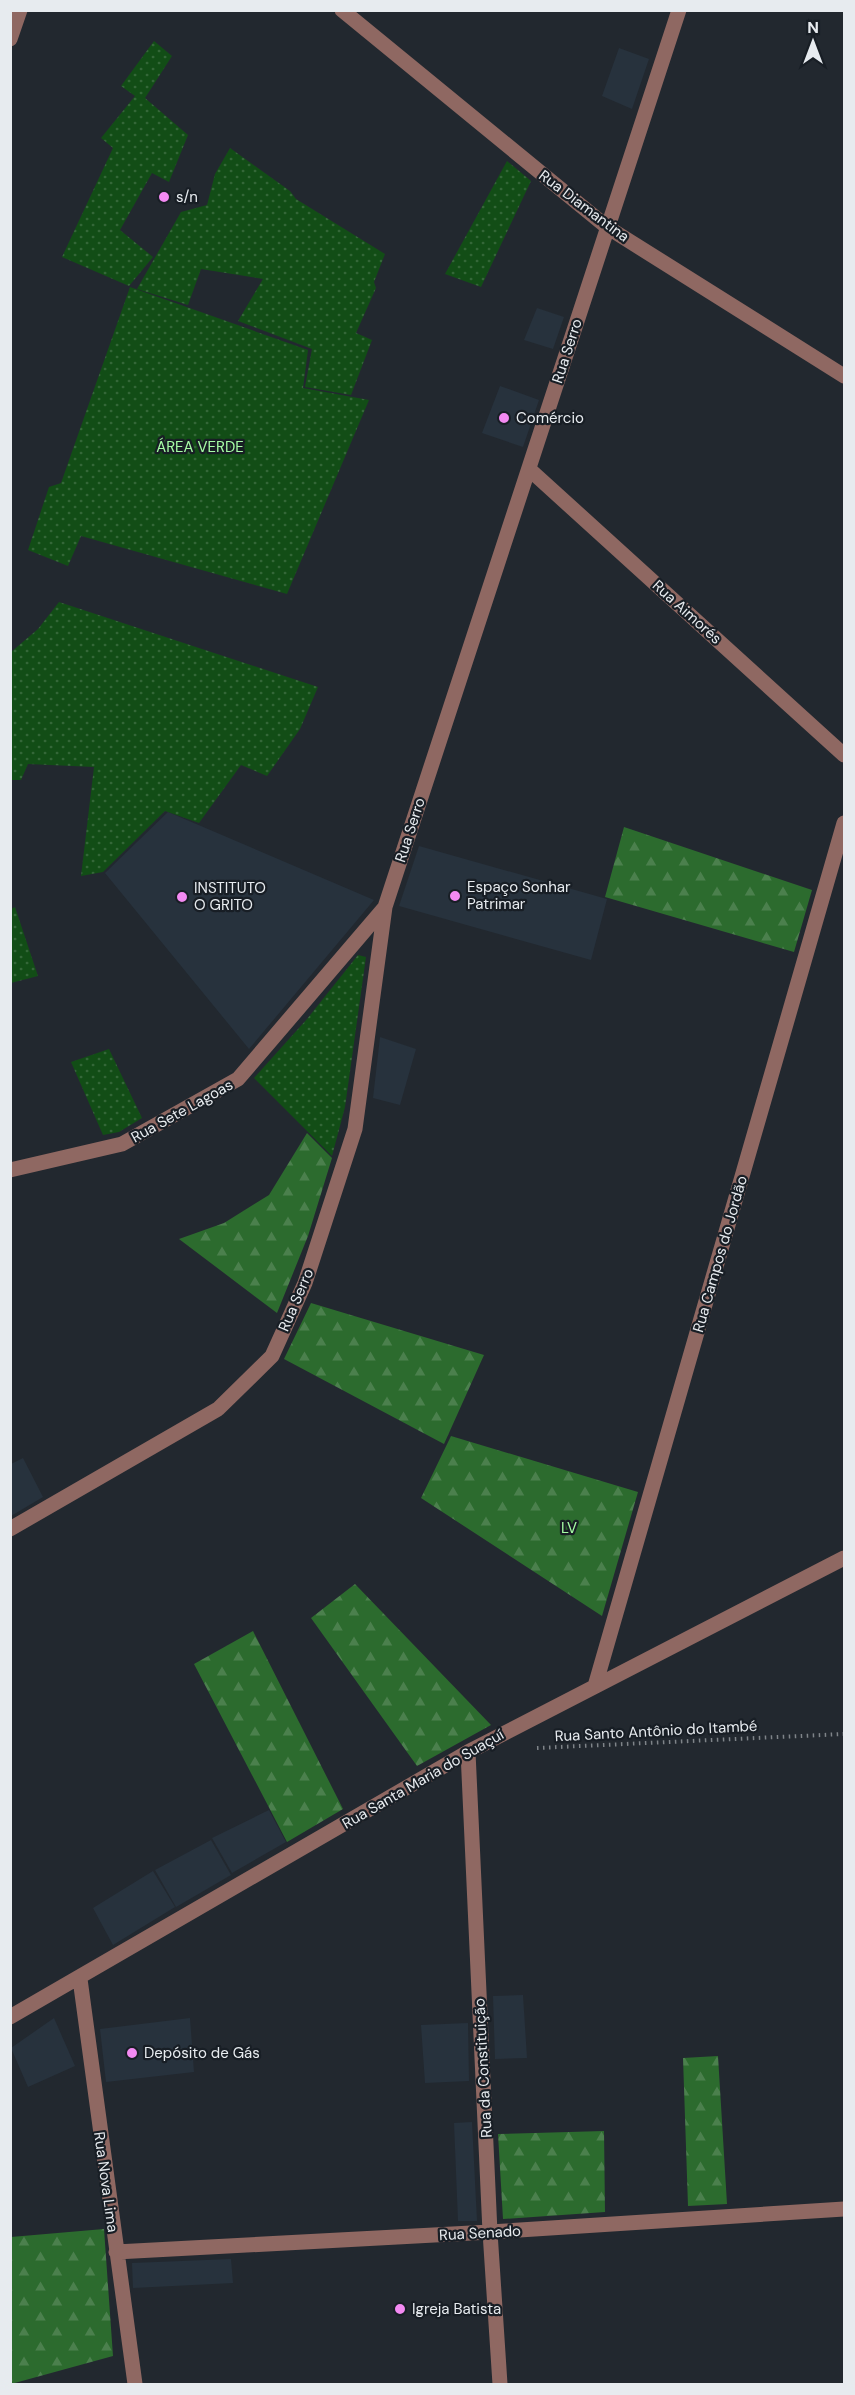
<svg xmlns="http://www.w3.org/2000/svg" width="855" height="2395" viewBox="0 0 855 2395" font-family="'DM Sans',sans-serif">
  <defs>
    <pattern id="grass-dots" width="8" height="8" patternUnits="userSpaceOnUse" patternTransform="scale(1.5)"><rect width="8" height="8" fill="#124d16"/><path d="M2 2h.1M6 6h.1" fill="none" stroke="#346738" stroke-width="1.8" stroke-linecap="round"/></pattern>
    <pattern id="forest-firs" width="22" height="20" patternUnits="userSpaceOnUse" patternTransform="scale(1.5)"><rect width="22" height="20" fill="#2c6b2e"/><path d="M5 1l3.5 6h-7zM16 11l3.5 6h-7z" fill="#4b804d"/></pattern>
  </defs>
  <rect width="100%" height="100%" fill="#22282f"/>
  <path fill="#27323d" d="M 619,48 L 649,59 L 632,109 L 602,96 Z
    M 537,308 L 564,317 L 553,349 L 524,340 Z
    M 500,386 L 539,400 L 523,447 L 482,433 Z
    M 168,812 L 374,900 L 249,1049 L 105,873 Z
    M 419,846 L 607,899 L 591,960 L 399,906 Z
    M 380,1037 L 416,1049 L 400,1105 L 373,1098 Z
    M 23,1458 L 43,1497 L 11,1516 L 11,1464 Z
    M 269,1810 L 286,1842 L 232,1873 L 212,1838 Z
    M 211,1840 L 231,1875 L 176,1907 L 155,1870 Z
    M 153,1871 L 175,1907 L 113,1945 L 93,1908 Z
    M 523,1995 L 527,2058 L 495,2059 L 493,1996 Z
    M 54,2018 L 75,2066 L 28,2087 L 11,2048 Z
    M 190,2018 L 194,2072 L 106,2082 L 100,2029 Z
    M 468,2023 L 469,2081 L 425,2083 L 421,2025 Z
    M 472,2122 L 477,2221 L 458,2221 L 454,2123 Z
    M 231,2259 L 233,2283 L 133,2288 L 132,2263 Z"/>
  <path fill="url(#grass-dots)" d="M 154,41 L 172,56 L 145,98 L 188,135 L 169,182 L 152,173 L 120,230 L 153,257 L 129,286 L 62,257 L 113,148 L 101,138 L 135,96 L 121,86 Z
    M 230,148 L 290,191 L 296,199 L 385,254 L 374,282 L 376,288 L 356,333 L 372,340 L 351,395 L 305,387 L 312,349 L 238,321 L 263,279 L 201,269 L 188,305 L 137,289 L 181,212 L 207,205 L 215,174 Z
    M 507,161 L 531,181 L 481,287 L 445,274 Z
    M 130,287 L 308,350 L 303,388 L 369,400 L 287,594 L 81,536 L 68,566 L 28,550 L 49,487 L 61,483 Z
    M 59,602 L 318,687 L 300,729 L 267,776 L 241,765 L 199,823 L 165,811 L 103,872 L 81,876 L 94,767 L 28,764 L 21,780 L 11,780 L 11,652 L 38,629 Z
    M 15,907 L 38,976 L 11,983 L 11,909 Z
    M 358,955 L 366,957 L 345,1107 L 332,1156 L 254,1078 L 307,1019 Z
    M 109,1049 L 142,1118 L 119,1132 L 103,1135 L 71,1062 Z"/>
  <path fill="url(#forest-firs)" d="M 624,827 L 812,890 L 794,952 L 605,897 Z
    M 307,1133 L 332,1158 L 308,1236 L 277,1313 L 179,1239 L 224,1223 L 269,1195 Z
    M 311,1303 L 484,1355 L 444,1444 L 284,1359 Z
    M 451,1436 L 638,1492 L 602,1616 L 421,1498 Z
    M 355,1584 L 491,1725 L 417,1766 L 311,1618 Z
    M 253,1631 L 343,1809 L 287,1842 L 194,1664 Z
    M 718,2056 L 727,2204 L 688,2206 L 683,2058 Z
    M 604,2131 L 605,2212 L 503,2219 L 498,2134 Z
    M 104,2229 L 113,2356 L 11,2384 L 11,2237 Z"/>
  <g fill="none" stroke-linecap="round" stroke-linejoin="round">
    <path stroke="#7f8489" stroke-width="4" stroke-dasharray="1.5 4.5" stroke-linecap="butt" d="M 537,1748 L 844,1734"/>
    <path stroke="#8f6862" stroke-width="15" d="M 342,10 L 607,227 L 844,376
      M 10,39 L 20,10
      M 529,469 L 844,755
      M 10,1170 L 122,1144 L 238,1079 L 385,907
      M 10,1529 L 218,1409 L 272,1356 L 305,1283 L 355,1129 L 385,907 L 679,10
      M 595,1686 L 844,823
      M 468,1752 L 490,2232 L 500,2384
      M 80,1979 L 135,2384
      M 10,2017 L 468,1752 L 844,1558
      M 116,2252 L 490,2232 L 844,2209"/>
  </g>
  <g fill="#f38af2" stroke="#181e25" stroke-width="2">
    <circle cx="164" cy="197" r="6"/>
    <circle cx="504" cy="418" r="6"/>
    <circle cx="455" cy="896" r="6"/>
    <circle cx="182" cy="897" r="6"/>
    <circle cx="132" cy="2053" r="6"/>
    <circle cx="400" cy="2309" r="6"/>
  </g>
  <g text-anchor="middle" stroke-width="4.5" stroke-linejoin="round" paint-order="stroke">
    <g font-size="15" fill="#e7ebef" stroke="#181e25" text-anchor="start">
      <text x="176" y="202">s/n</text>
      <text x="516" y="423">Comércio</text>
      <text x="467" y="892">Espaço Sonhar<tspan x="467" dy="17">Patrimar</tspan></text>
      <text x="194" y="893">INSTITUTO<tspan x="194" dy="17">O GRITO</tspan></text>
      <text x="144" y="2058">Depósito de Gás</text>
      <text x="412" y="2314">Igreja Batista</text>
    </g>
    <g font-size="15" fill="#e7ebef" stroke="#181e25">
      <text transform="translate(584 206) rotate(37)" y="5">Rua Diamantina</text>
      <text transform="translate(567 351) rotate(-72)" y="5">Rua Serro</text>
      <text transform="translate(687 612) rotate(42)" y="5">Rua Aimorés</text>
      <text transform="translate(410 830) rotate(-72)" y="5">Rua Serro</text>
      <text transform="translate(182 1111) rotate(-29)" y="5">Rua Sete Lagoas</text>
      <text transform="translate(720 1254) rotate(-74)" y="5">Rua Campos do Jordão</text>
      <text transform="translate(296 1300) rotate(-67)" y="5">Rua Serro</text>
      <text transform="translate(656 1731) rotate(-3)" y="5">Rua Santo Antônio do Itambé</text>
      <text transform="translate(423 1779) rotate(-30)" y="5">Rua Santa Maria do Suaçuí</text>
      <text transform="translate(483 2068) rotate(-93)" y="5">Rua da Constituição</text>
      <text transform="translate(106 2182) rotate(82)" y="5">Rua Nova Lima</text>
      <text transform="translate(480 2233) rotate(-3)" y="5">Rua Senado</text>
    </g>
    <g font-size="15" fill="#a6fca5" stroke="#181e25">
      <text x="200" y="452">ÁREA VERDE</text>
      <text x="569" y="1533">LV</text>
    </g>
  </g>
  <rect width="855" height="2395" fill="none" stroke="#e7ebef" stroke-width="24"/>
  <g transform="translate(813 42)" stroke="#181e25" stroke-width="4.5" paint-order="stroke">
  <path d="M0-4.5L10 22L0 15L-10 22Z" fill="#e7ebef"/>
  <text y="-9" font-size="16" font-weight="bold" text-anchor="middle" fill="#e7ebef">N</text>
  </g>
</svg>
